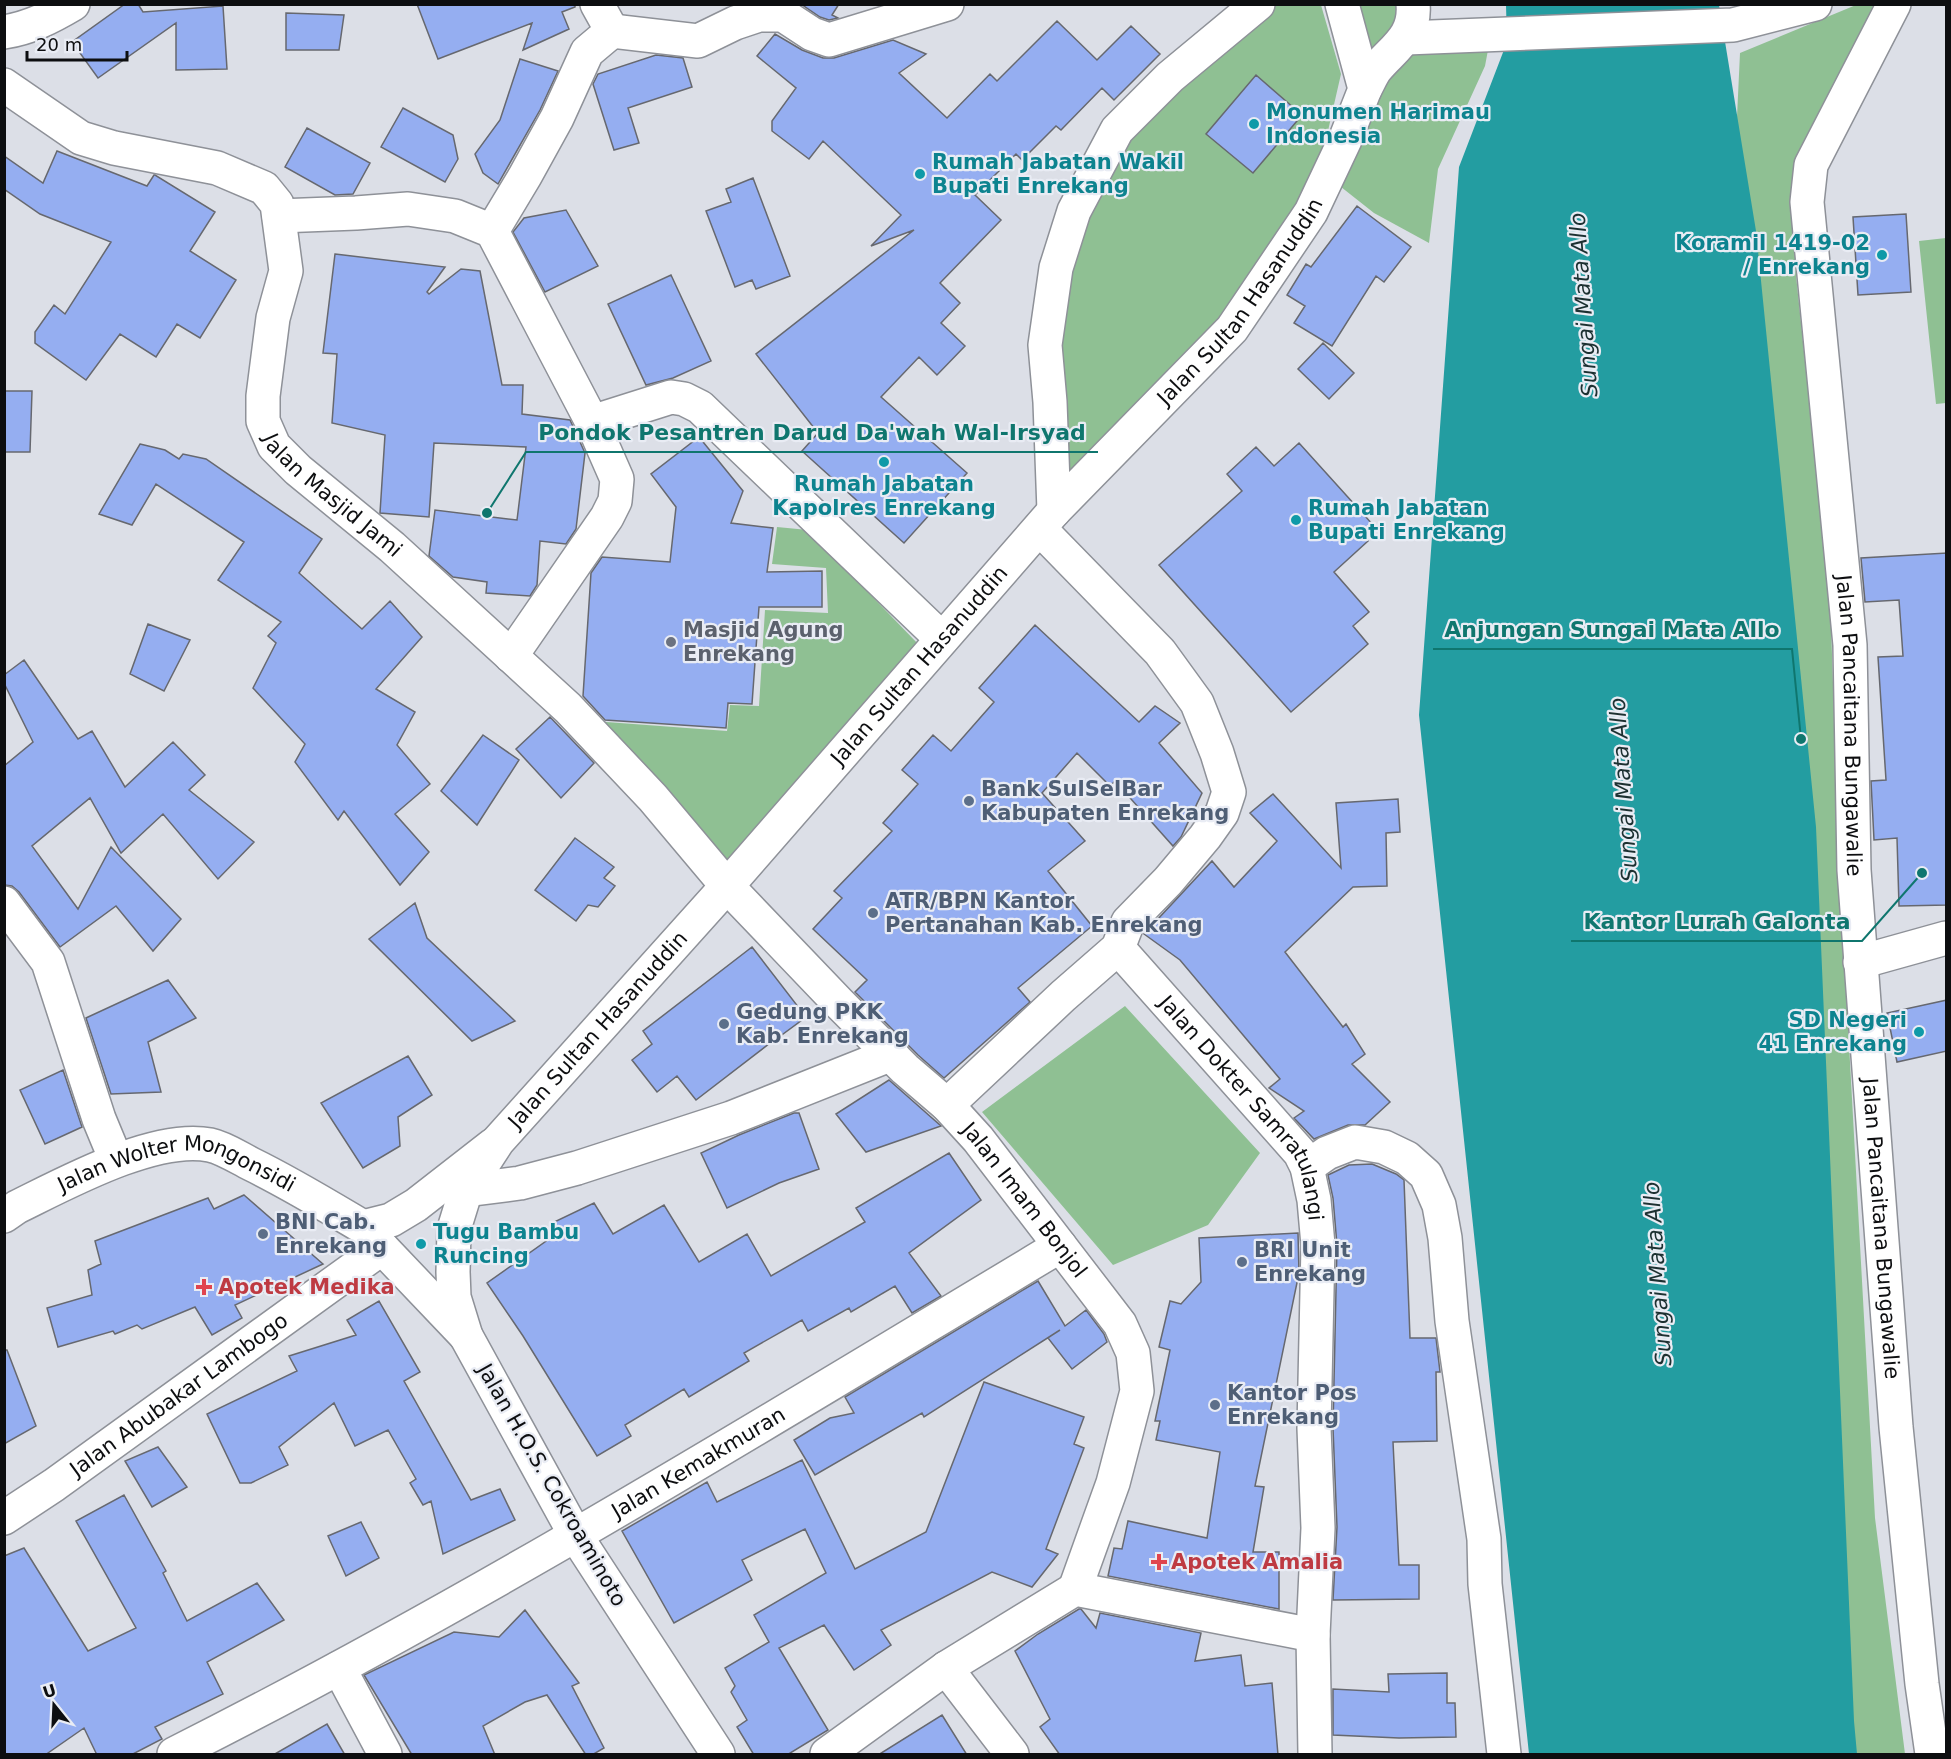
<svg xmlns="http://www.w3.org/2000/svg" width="1951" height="1759" viewBox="0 0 1951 1759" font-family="'DejaVu Sans',sans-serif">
  <rect width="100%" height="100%" fill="#dcdfe7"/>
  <path fill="#8fc093" d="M 1266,5 L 1321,5 L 1341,74 L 1322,157 L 1257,282 L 1063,495 L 1060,286 L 1125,130 Z
    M 1347,5 L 1408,5 L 1371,62 Z
    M 1856,5 L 1876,5 L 1802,147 L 1795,266 L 1830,598 L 1840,880 L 1875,1518 L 1905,1754 L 1838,1754 L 1732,223 L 1740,53 Z
    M 1409,42 L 1488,50 L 1485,66 L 1438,169 L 1429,243 L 1374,213 L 1336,183 L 1374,84 Z
    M 1946,238 L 1946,403 L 1936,404 L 1919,241 Z
    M 777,527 L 808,530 L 920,646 L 725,876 L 593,721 L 727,731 L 730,705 L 759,706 L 765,610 L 828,613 L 826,568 L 772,564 Z
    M 1125,1006 L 1260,1153 L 1208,1225 L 1113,1265 L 982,1112 Z"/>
  <path fill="#239da1" d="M 1506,5 L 1719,5 L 1756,231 L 1816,827 L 1854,1721 L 1857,1754 L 1529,1754 L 1419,715 L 1459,167 L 1507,42 Z"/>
  <path fill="#95aef1" stroke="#66686f" stroke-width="1.5" d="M 125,4 L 138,4 L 143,12 L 223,6 L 227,69 L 176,70 L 176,23 L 98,78 L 72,42 Z
    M 417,4 L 575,4 L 575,7 L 562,12 L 569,29 L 523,50 L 532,23 L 438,59 Z
    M 801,4 L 839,4 L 832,15 L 838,18 L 829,20 L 820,17 Z
    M 286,13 L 344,15 L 339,50 L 286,50 Z
    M 1057,21 L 1097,60 L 1131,26 L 1160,54 L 1114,100 L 1102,88 L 1061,130 L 1056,126 L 1022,160 L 1016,154 L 975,195 L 1001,220 L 940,283 L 960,303 L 941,323 L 965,346 L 937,375 L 919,357 L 881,397 L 967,473 L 904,543 L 802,451 L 818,433 L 756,354 L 914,230 L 871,246 L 901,215 L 823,141 L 809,159 L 772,131 L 772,121 L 796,88 L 757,56 L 775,34 L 802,50 L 823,58 L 834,58 L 893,40 L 926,54 L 899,73 L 947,118 L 990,74 L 997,81 Z
    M 656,55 L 683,58 L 692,87 L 628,108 L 639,143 L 614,150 L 593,84 L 598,74 Z
    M 520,59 L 558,71 L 540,110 L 498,184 L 483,173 L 475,154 L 500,120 Z
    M 1256,75 L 1302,115 L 1253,173 L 1206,134 Z
    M 403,108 L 453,135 L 458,159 L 445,182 L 381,147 Z
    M 307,128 L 370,163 L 353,194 L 335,195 L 285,167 Z
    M 57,151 L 147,186 L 154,175 L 155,175 L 215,212 L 190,251 L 236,280 L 200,338 L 177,324 L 156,357 L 120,334 L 86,380 L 35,343 L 35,332 L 54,305 L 65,314 L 111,242 L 40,214 L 4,189 L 4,156 L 43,183 Z
    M 753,178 L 790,276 L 756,289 L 752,280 L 735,287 L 706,211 L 731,202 L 726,189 Z
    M 1357,206 L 1411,247 L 1384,282 L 1376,276 L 1332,346 L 1294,323 L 1305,306 L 1287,295 L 1306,264 L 1311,267 Z
    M 566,210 L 598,266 L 545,292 L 513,232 L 524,218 Z
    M 1906,214 L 1911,292 L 1858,295 L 1853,217 Z
    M 335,254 L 445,267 L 427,292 L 429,294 L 461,269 L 480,271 L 502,385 L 523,385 L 522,414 L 570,420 L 585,453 L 576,529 L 566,544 L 540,541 L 537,585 L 530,596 L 486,593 L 487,582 L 453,577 L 429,556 L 435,510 L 517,520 L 526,447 L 434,443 L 429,517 L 380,513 L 385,435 L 332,423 L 337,354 L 323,353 Z
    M 671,275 L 711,361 L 673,378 L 646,385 L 608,304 Z
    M 1323,343 L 1354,373 L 1329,399 L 1298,369 Z
    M 4,391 L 32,391 L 30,452 L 4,452 Z
    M 699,437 L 743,491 L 731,523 L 773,528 L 767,572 L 822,571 L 822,607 L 759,607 L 752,704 L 728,703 L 726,728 L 605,720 L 583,696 L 591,573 L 602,557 L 670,562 L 676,507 L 651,474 Z
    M 1299,443 L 1374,526 L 1361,534 L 1368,541 L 1334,572 L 1369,612 L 1353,626 L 1368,644 L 1291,712 L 1159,565 L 1242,491 L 1227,474 L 1256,447 L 1274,466 Z
    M 140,444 L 165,450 L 179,459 L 183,454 L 206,459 L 322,539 L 299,573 L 362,629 L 390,601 L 422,637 L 376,689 L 415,712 L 397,745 L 430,784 L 395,814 L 429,852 L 400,885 L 344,811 L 338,820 L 295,762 L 305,744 L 253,688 L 276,643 L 268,636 L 281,622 L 218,580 L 244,542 L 156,484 L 132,525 L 99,514 Z
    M 1947,553 L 1947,905 L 1899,906 L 1897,838 L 1874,840 L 1871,781 L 1886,780 L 1878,657 L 1903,656 L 1899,600 L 1865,602 L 1861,558 Z
    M 148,624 L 190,640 L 164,691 L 130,674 Z
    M 1035,625 L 1139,722 L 1155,706 L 1180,723 L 1159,743 L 1202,793 L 1181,837 L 1173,846 L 1115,781 L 1110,786 L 1077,753 L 1042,793 L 1085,841 L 1048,871 L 1092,926 L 1018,988 L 1030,1002 L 944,1078 L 918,1055 L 855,992 L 867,980 L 813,929 L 842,898 L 834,891 L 892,831 L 883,823 L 918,784 L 902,770 L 933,735 L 951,751 L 994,702 L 979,688 Z
    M 24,660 L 78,739 L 92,731 L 125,787 L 173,742 L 205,775 L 189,790 L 254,842 L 218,879 L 163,814 L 121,853 L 90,798 L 32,846 L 78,909 L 111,847 L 181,919 L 153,951 L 116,906 L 60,947 L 19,892 L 12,886 L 4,885 L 4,766 L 33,742 L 4,683 L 4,675 Z
    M 550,717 L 594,763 L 561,798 L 516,749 Z
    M 483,735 L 519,760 L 477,825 L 441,791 Z
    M 1273,794 L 1341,868 L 1336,803 L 1398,799 L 1400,832 L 1386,833 L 1387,886 L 1353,887 L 1285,952 L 1343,1027 L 1346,1024 L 1365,1054 L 1352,1064 L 1390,1102 L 1365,1125 L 1348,1125 L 1314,1139 L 1294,1118 L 1304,1111 L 1269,1088 L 1280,1079 L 1180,960 L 1144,934 L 1212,861 L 1234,887 L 1277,841 L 1250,813 Z
    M 575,838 L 614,867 L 604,878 L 615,886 L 598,907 L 588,905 L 576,921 L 535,890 Z
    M 415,903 L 427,938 L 515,1021 L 472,1041 L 369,939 Z
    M 752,947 L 806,1017 L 779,1037 L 769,1024 L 774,1040 L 696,1100 L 677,1076 L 657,1092 L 632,1060 L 652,1044 L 643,1031 Z
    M 168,980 L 196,1018 L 148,1042 L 161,1092 L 111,1094 L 86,1018 Z
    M 1947,1000 L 1947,1051 L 1897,1062 L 1887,1013 Z
    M 408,1056 L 432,1095 L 398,1117 L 400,1146 L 363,1168 L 321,1103 Z
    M 63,1070 L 82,1127 L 45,1144 L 20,1090 Z
    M 889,1080 L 941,1126 L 866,1152 L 836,1114 Z
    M 794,1113 L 799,1113 L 819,1169 L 779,1183 L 727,1208 L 701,1153 L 739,1135 Z
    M 949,1153 L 981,1200 L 909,1253 L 941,1296 L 912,1313 L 895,1286 L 851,1312 L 849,1308 L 808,1331 L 802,1320 L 744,1353 L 749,1361 L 689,1397 L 684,1389 L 625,1425 L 631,1436 L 597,1456 L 523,1336 L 487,1283 L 556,1234 L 550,1224 L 594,1203 L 613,1234 L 664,1205 L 699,1262 L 747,1234 L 771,1276 L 865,1222 L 856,1208 Z
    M 1372,1164 L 1396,1174 L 1404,1180 L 1410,1338 L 1436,1338 L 1440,1372 L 1436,1372 L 1437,1441 L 1393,1442 L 1399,1565 L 1419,1565 L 1419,1599 L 1333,1600 L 1337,1527 L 1333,1428 L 1337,1245 L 1333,1198 L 1328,1175 L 1349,1165 Z
    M 244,1195 L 323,1264 L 235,1305 L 242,1318 L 212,1335 L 195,1307 L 142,1329 L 137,1325 L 115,1334 L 113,1331 L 58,1347 L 47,1308 L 92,1295 L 88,1270 L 101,1264 L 95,1241 L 208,1198 L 214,1209 Z
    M 1298,1233 L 1299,1273 L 1255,1486 L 1264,1487 L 1253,1552 L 1279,1552 L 1279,1609 L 1108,1576 L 1114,1548 L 1122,1549 L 1128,1521 L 1207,1538 L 1220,1452 L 1156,1440 L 1160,1421 L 1155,1421 L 1170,1350 L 1159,1347 L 1170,1301 L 1181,1304 L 1201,1282 L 1199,1238 Z
    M 1038,1281 L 1065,1326 L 1086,1310 L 1104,1334 L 1107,1342 L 1072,1369 L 1048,1338 L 1060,1330 L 924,1417 L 922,1413 L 815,1475 L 794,1440 L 830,1418 L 854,1413 L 845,1397 Z
    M 379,1301 L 420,1372 L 404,1381 L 471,1500 L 500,1489 L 515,1520 L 443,1554 L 431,1501 L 423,1505 L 410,1483 L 416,1479 L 388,1430 L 355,1446 L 334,1403 L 279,1447 L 288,1465 L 251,1483 L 240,1483 L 207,1414 L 297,1371 L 289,1356 L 356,1335 L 347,1320 Z
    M 4,1350 L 7,1350 L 36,1426 L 4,1444 Z
    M 984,1382 L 1084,1417 L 1074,1444 L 1084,1448 L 1046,1549 L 1058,1554 L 1032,1587 L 992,1572 L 881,1630 L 891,1645 L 854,1670 L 824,1625 L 779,1648 L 828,1730 L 787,1755 L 754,1755 L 737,1727 L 747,1720 L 731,1692 L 735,1686 L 725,1668 L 769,1642 L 754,1615 L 826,1573 L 805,1529 L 742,1560 L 752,1580 L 674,1623 L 622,1531 L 707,1482 L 717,1502 L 802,1460 L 855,1569 L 926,1532 Z
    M 158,1447 L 187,1487 L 152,1507 L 125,1461 Z
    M 124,1495 L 166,1571 L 163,1573 L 187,1621 L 257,1583 L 284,1620 L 207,1662 L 223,1694 L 155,1727 L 162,1739 L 131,1755 L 97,1755 L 84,1728 L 45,1755 L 4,1755 L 4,1556 L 24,1548 L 88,1651 L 136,1628 L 76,1521 Z
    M 361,1522 L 379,1558 L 346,1576 L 328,1536 Z
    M 1079,1609 L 1081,1609 L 1096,1628 L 1100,1613 L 1201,1633 L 1195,1661 L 1241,1655 L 1245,1686 L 1272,1683 L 1278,1755 L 1060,1755 L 1040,1727 L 1050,1719 L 1015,1651 L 1038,1634 Z
    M 525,1610 L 579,1683 L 572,1686 L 604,1748 L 592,1755 L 586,1755 L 547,1695 L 525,1702 L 483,1726 L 495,1755 L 412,1755 L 364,1675 L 454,1632 L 499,1637 Z
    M 1447,1673 L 1447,1703 L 1455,1703 L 1456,1737 L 1399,1738 L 1333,1735 L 1333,1689 L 1389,1692 L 1388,1674 Z
    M 942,1715 L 967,1755 L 878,1755 Z
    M 327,1724 L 345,1755 L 273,1755 Z"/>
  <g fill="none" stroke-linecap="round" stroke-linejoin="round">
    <g stroke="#8e9198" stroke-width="36">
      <g id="minor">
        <path id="s1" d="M 1894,4 L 1811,165 L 1807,202 L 1850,645 L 1854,870 L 1896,1427 L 1922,1684 L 1932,1754"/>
        <path d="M 612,31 L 698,41 L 735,23 L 759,15 L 783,15 L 812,34 L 829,40 L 947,4"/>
        <path d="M 4,32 C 30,28 51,17 73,4"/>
        <path d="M 1406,38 L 1733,25 L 1815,4"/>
        <path id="s2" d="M 4,85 L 81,138 L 114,148 L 217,168 L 264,188 L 277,204 L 286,271 L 273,318 L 263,396 L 263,421 L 274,446 L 298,470 L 392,547 L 568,708 L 653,798 L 727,886 L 839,1003 L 905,1069 L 947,1105 L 978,1139 L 1120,1324 L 1133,1353 L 1137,1391 L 1113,1483 L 1075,1589"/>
        <path d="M 1365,89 C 1369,82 1372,74 1377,68 C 1394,48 1416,36 1413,4"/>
        <path d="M 279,216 L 356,213 L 408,209 L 455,216 L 492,231 L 592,422 L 617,479 L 615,501 L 607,517 L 511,656"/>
        <path d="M 492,231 L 525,176 L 557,118 L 587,52 L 612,31 L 597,4"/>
        <path d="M 592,422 L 671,397 L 684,399 L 700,407 L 942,639"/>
        <path d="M 1054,511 L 1050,402 L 1045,345 L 1056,268 L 1074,211 L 1117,130 L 1170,77 L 1258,4"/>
        <path d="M 4,903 L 48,962 L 99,1119 L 116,1160"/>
        <path id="s3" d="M 1118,948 L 1300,1153 L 1307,1167 L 1314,1200 L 1318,1245 L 1314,1428 L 1318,1528 L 1313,1635 L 1315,1754"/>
        <path d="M 1860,962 L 1946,938"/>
        <path d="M 947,1105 L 1063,996 L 1118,948 L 1128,922 L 1168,881 L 1205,837 L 1222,813 L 1229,792 L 1217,753 L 1197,703 L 1160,652 L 1040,529"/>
        <path d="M 1307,1167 L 1327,1153 L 1355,1142 L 1384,1147 L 1407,1158 L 1426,1175 L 1439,1205 L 1445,1238 L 1452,1321 L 1484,1539 L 1485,1584 L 1504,1754"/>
        <path d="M 466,1190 L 520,1183 L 577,1168 L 731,1118 L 892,1054"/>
        <path id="s4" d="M 4,1216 L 17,1207 C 66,1183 155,1134 210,1145 C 224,1148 239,1158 251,1164 C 290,1183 326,1205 363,1227 L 391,1220 L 416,1205 L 493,1145"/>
        <path d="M 368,1233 L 466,1336"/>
        <path id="s5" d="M 4,1518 L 54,1485 L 382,1248"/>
        <path d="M 339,1668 L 385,1754"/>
        <path d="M 946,1668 L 1012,1754"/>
        <path id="s6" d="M 174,1754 C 478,1601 768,1421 1060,1246"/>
        <path d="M 827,1754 L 946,1668 L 1075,1589 L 1313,1635"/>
      </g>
    </g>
    <g stroke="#8e9198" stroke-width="36">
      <g id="trunk">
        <path id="s7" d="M 718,1754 L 576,1536 L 466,1336 L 454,1297 L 453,1272 L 454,1229 L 466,1190 L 498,1141 L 727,886 L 1054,511 L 1232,329 L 1311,212 L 1345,140 L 1365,89 L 1342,4"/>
      </g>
    </g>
    <use href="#minor" stroke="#fff" stroke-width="33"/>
    <use href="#trunk" stroke="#fff" stroke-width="33"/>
  </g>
  <g fill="#0f9aa8" stroke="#e9ecf4" stroke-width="2">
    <circle cx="1254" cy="124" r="6"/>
    <circle cx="920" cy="174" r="6"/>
    <circle cx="1882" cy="255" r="6"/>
    <circle cx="884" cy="462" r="6"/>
    <circle cx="1296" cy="520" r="6"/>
    <circle cx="1919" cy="1032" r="6"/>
    <circle cx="421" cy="1244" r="6"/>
  </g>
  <circle fill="#6b7280" stroke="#e9ecf4" stroke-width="2" cx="671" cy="642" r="6"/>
  <g fill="#5c6f8a" stroke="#e9ecf4" stroke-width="2">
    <circle cx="969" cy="801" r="6"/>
    <circle cx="873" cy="913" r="6"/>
    <circle cx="724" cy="1024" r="6"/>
    <circle cx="263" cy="1234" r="6"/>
    <circle cx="1242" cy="1262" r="6"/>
    <circle cx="1215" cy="1405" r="6"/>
  </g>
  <g fill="#e0444e" stroke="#e9ecf4" stroke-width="2">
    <path d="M201 1278h6v6h6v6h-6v6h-6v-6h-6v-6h6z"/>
    <path d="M1156 1553h6v6h6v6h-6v6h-6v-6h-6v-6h6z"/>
  </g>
  <g text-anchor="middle" stroke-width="4.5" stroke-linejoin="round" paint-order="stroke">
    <g font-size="21" font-weight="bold" fill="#0d838f" stroke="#e9ecf4" text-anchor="start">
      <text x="1266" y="119">Monumen Harimau<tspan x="1266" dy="24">Indonesia</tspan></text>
      <text x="932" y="169">Rumah Jabatan Wakil<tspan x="932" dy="24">Bupati Enrekang</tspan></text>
      <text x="1870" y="250" text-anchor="end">Koramil 1419-02<tspan x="1870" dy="24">/ Enrekang</tspan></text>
      <text x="884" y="491" text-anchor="middle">Rumah Jabatan<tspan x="884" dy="24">Kapolres Enrekang</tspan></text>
      <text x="1308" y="515">Rumah Jabatan<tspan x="1308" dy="24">Bupati Enrekang</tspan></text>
      <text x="1907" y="1027" text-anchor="end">SD Negeri<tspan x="1907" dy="24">41 Enrekang</tspan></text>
      <text x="433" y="1239">Tugu Bambu<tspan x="433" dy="24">Runcing</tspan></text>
    </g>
    <g font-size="21" fill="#0d0e10" stroke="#e9ecf4">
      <text dy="7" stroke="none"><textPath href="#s7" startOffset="1818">Jalan Sultan Hasanuddin</textPath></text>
      <text dy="7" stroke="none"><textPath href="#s2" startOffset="628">Jalan Masjid Jami</textPath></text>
      <text dy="7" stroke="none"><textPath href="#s7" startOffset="1332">Jalan Sultan Hasanuddin</textPath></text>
      <text dy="7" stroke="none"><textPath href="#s1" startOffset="744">Jalan Pancaitana Bungawalie</textPath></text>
      <text dy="7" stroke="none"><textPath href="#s7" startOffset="846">Jalan Sultan Hasanuddin</textPath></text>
      <text dy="7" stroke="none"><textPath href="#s3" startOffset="206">Jalan Dokter Samratulangi</textPath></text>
      <text dy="7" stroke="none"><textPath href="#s4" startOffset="189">Jalan Wolter Mongonsidi</textPath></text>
      <text dy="7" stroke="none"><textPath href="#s2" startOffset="1618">Jalan Imam Bonjol</textPath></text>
      <text dy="7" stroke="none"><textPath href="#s1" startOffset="1248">Jalan Pancaitana Bungawalie</textPath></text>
      <text dy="7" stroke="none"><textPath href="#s5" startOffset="214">Jalan Abubakar Lambogo</textPath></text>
      <text dy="7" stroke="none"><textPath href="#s6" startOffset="600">Jalan Kemakmuran</textPath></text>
      <text transform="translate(552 1485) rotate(60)" y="7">Jalan H.O.S. Cokroaminoto</text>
    </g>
    <g font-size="21" font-weight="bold" fill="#5b616d" stroke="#e9ecf4" text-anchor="start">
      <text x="683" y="637">Masjid Agung<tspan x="683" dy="24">Enrekang</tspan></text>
    </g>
    <g font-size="21" font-weight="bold" fill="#4e5e75" stroke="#e9ecf4" text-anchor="start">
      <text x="981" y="796">Bank SulSelBar<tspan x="981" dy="24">Kabupaten Enrekang</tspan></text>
      <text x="885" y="908">ATR/BPN Kantor<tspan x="885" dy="24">Pertanahan Kab. Enrekang</tspan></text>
      <text x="736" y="1019">Gedung PKK<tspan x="736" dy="24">Kab. Enrekang</tspan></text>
      <text x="275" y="1229">BNI Cab.<tspan x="275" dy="24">Enrekang</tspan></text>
      <text x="1254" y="1257">BRI Unit<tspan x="1254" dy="24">Enrekang</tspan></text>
      <text x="1227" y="1400">Kantor Pos<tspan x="1227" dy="24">Enrekang</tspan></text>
    </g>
    <g font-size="21" font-weight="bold" fill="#be3a42" stroke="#e9ecf4" text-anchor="start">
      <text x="218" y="1294">Apotek Medika</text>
      <text x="1171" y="1569">Apotek Amalia</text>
    </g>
    <g font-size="22" font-style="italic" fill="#1c3031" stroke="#e9ecf4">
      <text transform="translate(1583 305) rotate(-94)" y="8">Sungai Mata Allo</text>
      <text transform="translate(1623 790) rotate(-94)" y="8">Sungai Mata Allo</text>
      <text transform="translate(1657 1274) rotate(-94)" y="8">Sungai Mata Allo</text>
    </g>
  </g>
  <path fill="none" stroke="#0f766e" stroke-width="2" d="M487 513L526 452H1098M1801 739L1792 649H1433M1922 873L1862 941H1571"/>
  <g fill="#0f766e" stroke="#e9ecf4" stroke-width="2">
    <circle cx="487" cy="513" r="6"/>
    <circle cx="1801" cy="739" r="6"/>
    <circle cx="1922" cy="873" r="6"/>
  </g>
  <g font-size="22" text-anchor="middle" font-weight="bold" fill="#0f766e" stroke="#e9ecf4" stroke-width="4.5" stroke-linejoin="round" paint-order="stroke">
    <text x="812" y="440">Pondok Pesantren Darud Da'wah Wal-Irsyad</text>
    <text x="1612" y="637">Anjungan Sungai Mata Allo</text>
    <text x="1717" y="929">Kantor Lurah Galonta</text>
  </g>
  <rect width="1951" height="1759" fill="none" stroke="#0d0e10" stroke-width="12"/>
  <g transform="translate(54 1705) rotate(342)" stroke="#e9ecf4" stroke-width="4.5" paint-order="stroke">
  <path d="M0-4.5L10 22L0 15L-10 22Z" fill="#0d0e10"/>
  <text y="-9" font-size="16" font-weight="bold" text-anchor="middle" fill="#0d0e10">U</text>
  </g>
  <path d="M27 51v9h100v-9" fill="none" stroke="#0d0e10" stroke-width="3"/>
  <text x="36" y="51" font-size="18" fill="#0d0e10" stroke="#e9ecf4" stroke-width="4.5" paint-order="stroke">20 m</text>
</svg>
